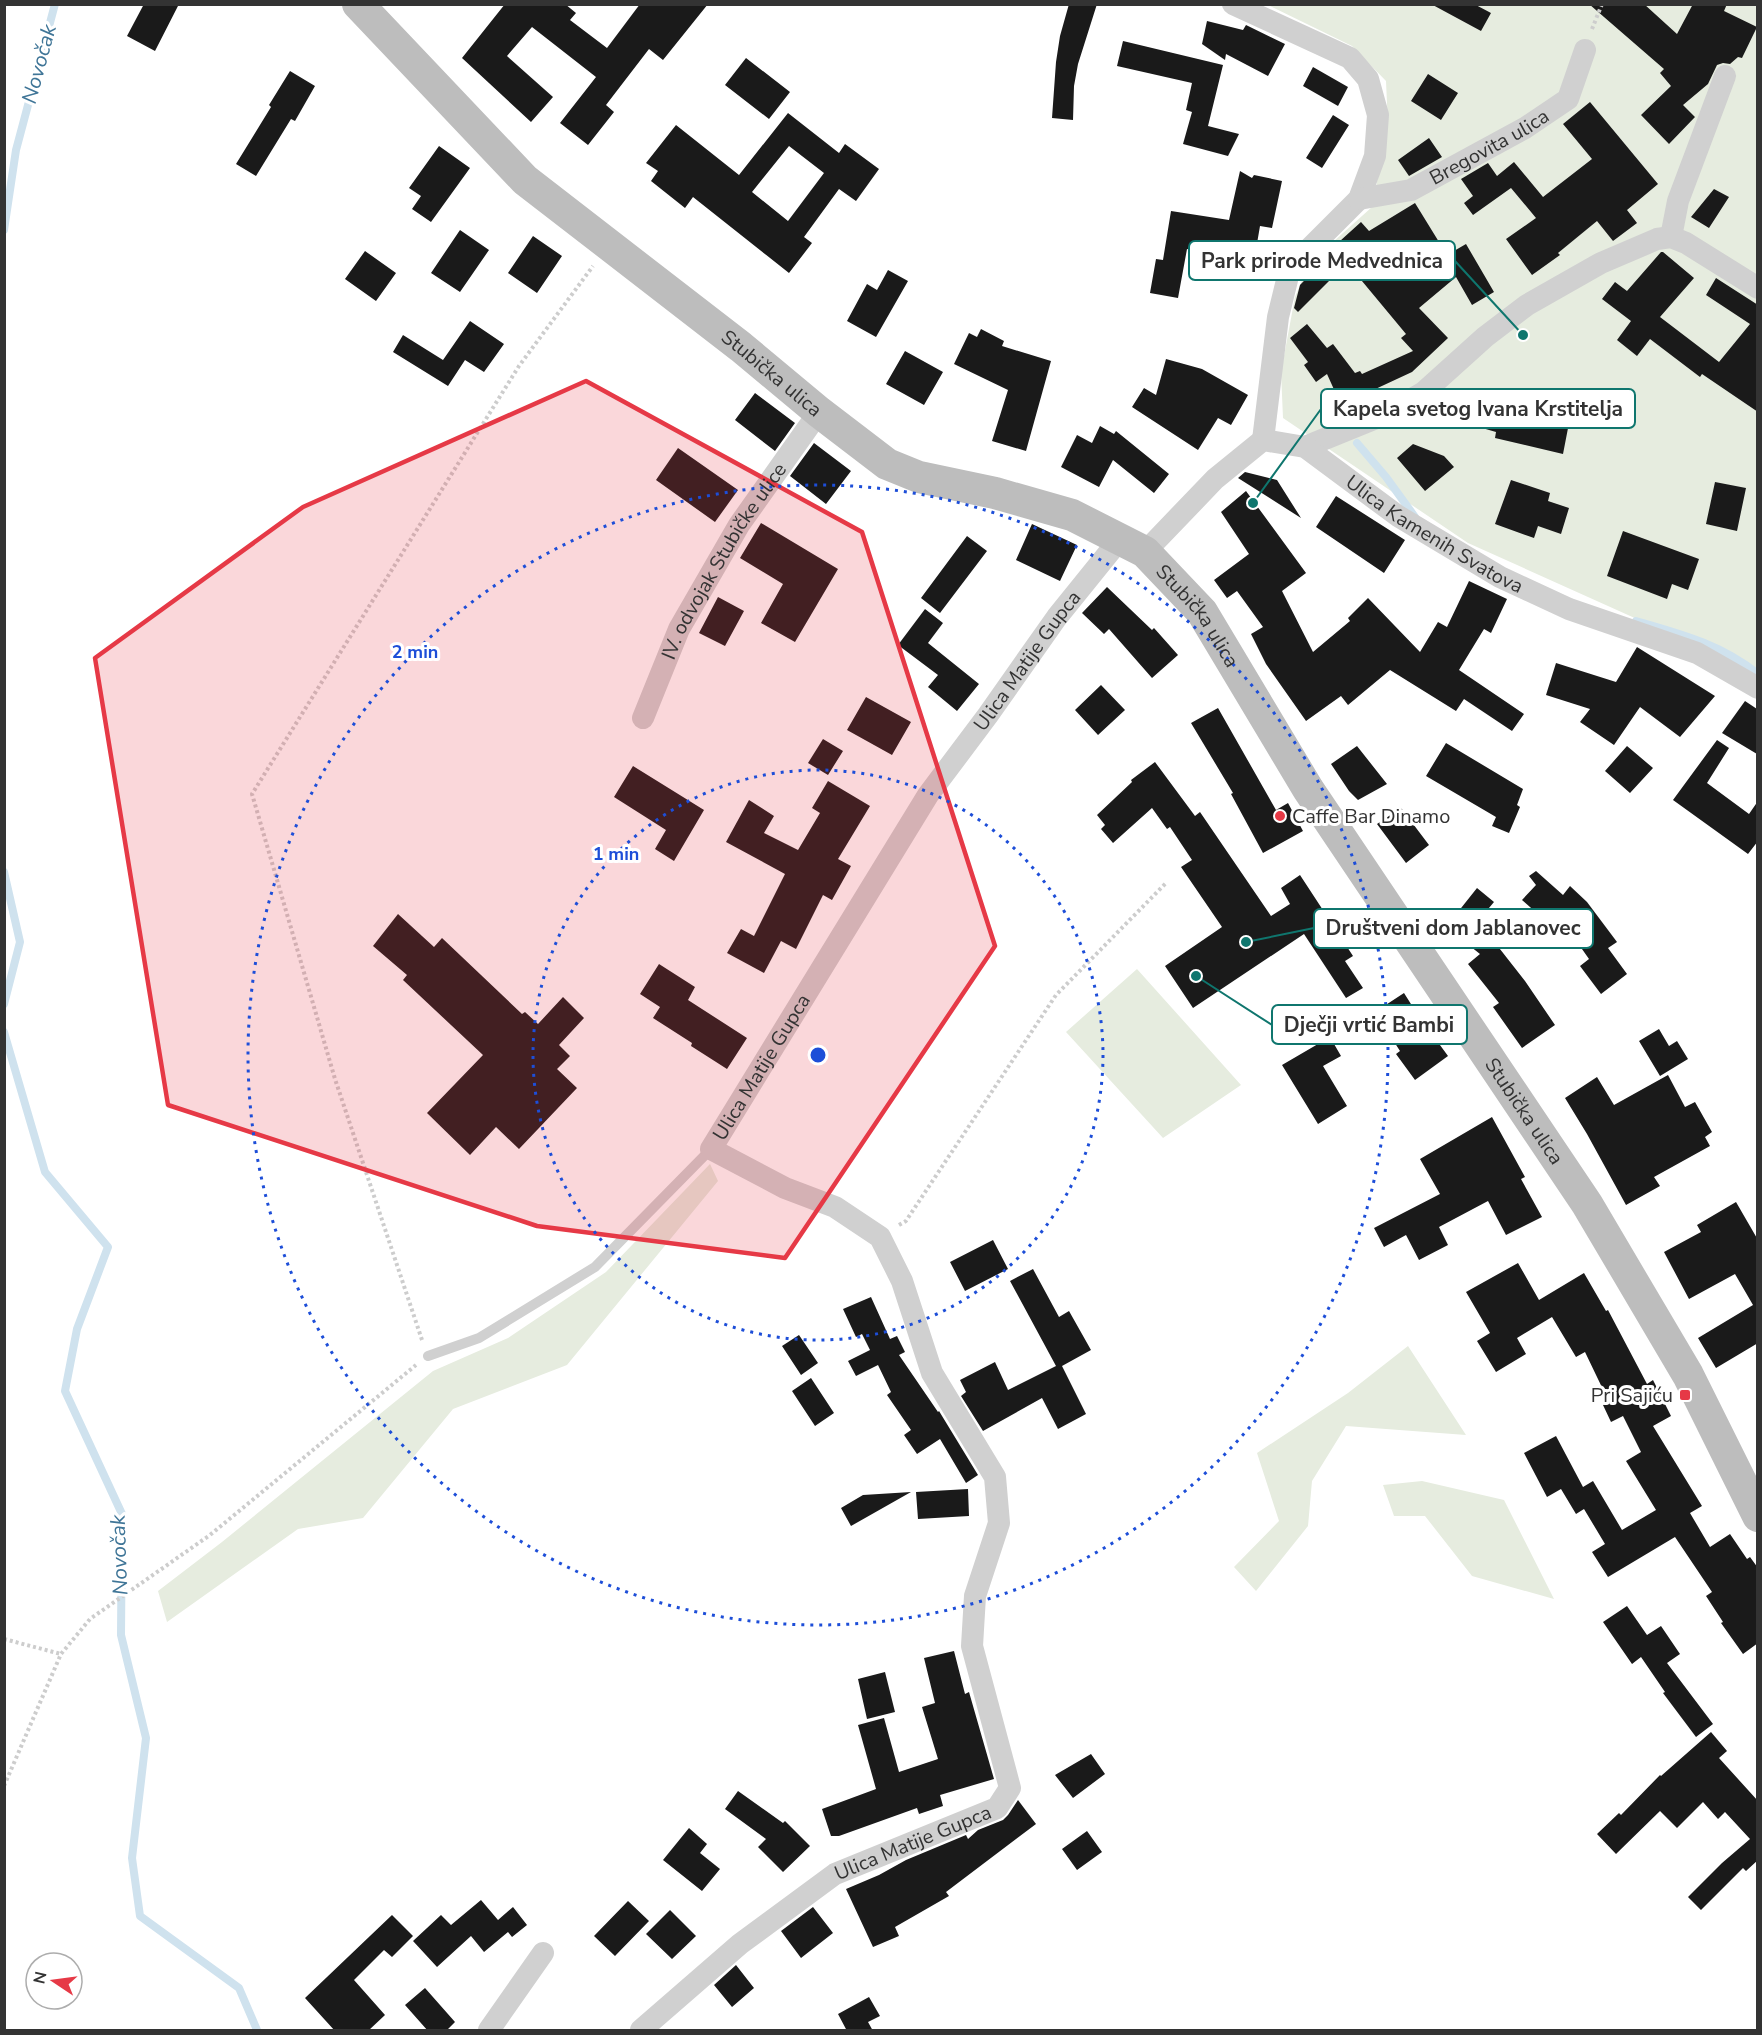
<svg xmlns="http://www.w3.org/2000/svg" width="1762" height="2035" viewBox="0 0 1762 2035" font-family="'Nunito Sans',sans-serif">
  <rect width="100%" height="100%" fill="#fff"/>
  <path fill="#e6ecdf" d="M 1268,5 L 1757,5 L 1757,673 L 1468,543 L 1283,418 L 1281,372 L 1295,297 L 1306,271 L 1323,251 L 1372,207 L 1388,126 L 1386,81 L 1352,46 Z
    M 1137,969 L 1241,1085 L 1163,1138 L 1066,1032 Z
    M 710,1164 L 718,1181 L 567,1365 L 453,1409 L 363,1518 L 298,1529 L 167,1622 L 158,1591 L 222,1542 L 433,1371 L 508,1338 L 606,1272 Z
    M 1408,1346 L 1466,1435 L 1346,1426 L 1312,1481 L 1308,1526 L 1256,1591 L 1234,1567 L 1279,1521 L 1257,1453 L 1348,1393 Z
    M 1422,1481 L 1504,1500 L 1554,1599 L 1472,1576 L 1425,1516 L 1394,1516 L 1383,1485 Z"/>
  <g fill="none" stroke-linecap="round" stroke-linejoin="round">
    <path stroke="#cfe2ee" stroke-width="8" d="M 4,230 L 16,150 L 55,4
      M 1357,443 L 1386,477 L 1415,517
      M 1636,621 C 1681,634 1720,644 1758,674
      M 4,872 L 20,942 L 4,1004
      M 4,1032 L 45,1172 L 108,1247 L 77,1329 L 65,1391 L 122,1514 L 121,1635 L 146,1738 L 132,1858 L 140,1916 L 239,1988 L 257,2030"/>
  </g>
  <path fill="#1a1a1a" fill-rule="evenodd" d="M 144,4 L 179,4 L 155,51 L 127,36 Z
    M 505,4 L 565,4 L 576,13 L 570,20 L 607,48 L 640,4 L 708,4 L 663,60 L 649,49 L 606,105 L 614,112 L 588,145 L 560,123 L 596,77 L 532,27 L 507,56 L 553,97 L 531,122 L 462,58 Z
    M 1069,4 L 1097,4 L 1078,64 L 1074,86 L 1073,120 L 1052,118 L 1056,62 L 1060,36 Z
    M 1431,4 L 1474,4 L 1491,13 L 1481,31 Z
    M 1589,4 L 1644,4 L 1677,34 L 1693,4 L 1727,4 L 1724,11 L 1757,27 L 1742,58 L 1738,57 L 1730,64 L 1723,63 L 1717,65 L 1708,84 L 1683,105 L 1695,117 L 1669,144 L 1641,115 L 1671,86 L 1660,73 L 1664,69 Z
    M 1207,21 L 1243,30 L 1246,25 L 1285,44 L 1268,76 L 1226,54 L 1225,60 L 1202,44 Z
    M 1123,41 L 1223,65 L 1208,126 L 1239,134 L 1228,156 L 1183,144 L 1192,112 L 1186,110 L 1192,83 L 1117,66 Z
    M 746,58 L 790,92 L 769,119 L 725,85 Z
    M 1313,67 L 1348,87 L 1338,106 L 1303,86 Z
    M 290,71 L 315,86 L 295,121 L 291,119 L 256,176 L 236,164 L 271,107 L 269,105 Z
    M 1428,74 L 1458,93 L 1441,120 L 1411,101 Z
    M 1590,102 L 1658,184 L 1627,210 L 1637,223 L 1613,241 L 1597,221 L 1558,253 L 1560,255 L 1532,275 L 1506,239 L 1536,218 L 1511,188 L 1473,215 L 1464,203 L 1473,196 L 1461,179 L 1488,163 L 1497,176 L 1514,162 L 1543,197 L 1592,159 L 1563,124 Z
    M 788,113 L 839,153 L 845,144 L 879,169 L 856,201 L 839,189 L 804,237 L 812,243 L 789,273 L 693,197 L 685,208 L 651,181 L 658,171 L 646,163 L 676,125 L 739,175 ZM 789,146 L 824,173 L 788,221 L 752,192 Z
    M 1333,115 L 1349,125 L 1322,168 L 1306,158 Z
    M 1429,138 L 1442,157 L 1409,176 L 1398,160 Z
    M 439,146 L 470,168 L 431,222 L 412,209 L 421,196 L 409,188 Z
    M 1240,171 L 1252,178 L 1254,175 L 1282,181 L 1272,228 L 1260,226 L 1254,261 L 1187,249 L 1178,298 L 1150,293 L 1156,259 L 1163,260 L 1171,211 L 1229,220 Z
    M 1714,189 L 1729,197 L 1709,228 L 1691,217 Z
    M 1415,203 L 1447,255 L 1466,244 L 1494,292 L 1472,305 L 1456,277 L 1419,308 L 1448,338 L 1412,372 L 1341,405 L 1327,374 L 1316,382 L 1304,365 L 1308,362 L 1290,338 L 1307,324 L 1327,348 L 1333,344 L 1355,373 L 1360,371 L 1362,374 L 1413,351 L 1401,338 L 1406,334 L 1347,263 L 1298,312 L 1294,308 L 1300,285 L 1341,243 L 1340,241 L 1361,222 L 1369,231 Z
    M 460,230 L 489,250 L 460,292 L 431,273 Z
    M 533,236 L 562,256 L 537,293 L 508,273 Z
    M 365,251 L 396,273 L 376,301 L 345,279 Z
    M 1661,252 L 1663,252 L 1694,278 L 1660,317 L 1719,362 L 1750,324 L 1706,295 L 1716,278 L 1758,305 L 1758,412 L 1702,374 L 1700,377 L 1650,339 L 1637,356 L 1617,340 L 1631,321 L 1602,299 L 1615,282 L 1627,291 Z
    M 888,270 L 908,281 L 876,337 L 847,321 L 867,284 L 877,290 Z
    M 470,321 L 504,344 L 484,372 L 465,360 L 448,386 L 393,352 L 403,335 L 443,360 Z
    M 981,329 L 1004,341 L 1002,346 L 1051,361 L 1026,451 L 992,441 L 1008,390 L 954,364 L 969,333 L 977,337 Z
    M 905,351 L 943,372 L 924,405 L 886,384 Z
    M 1166,359 L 1202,369 L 1248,395 L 1231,425 L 1218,418 L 1198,450 L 1132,407 L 1144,388 L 1156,395 Z
    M 755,393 L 795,423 L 775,451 L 735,420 Z
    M 1458,394 L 1484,401 L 1483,403 L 1569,423 L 1563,454 L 1495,438 L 1496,432 L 1451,419 Z
    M 1100,426 L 1114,434 L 1116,431 L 1169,474 L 1154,493 L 1113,460 L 1099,487 L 1061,467 L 1077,435 L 1092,443 Z
    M 814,443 L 851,471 L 826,504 L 790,476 Z
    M 1413,444 L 1444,456 L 1454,467 L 1425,491 L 1397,458 Z
    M 678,448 L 738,490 L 715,522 L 656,480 Z
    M 1245,472 L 1277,480 L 1301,518 L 1238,478 Z
    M 1511,480 L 1550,493 L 1548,501 L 1569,508 L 1561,534 L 1538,526 L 1534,538 L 1495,524 Z
    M 1715,482 L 1746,488 L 1737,531 L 1706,524 Z
    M 1246,491 L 1306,573 L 1282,591 L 1313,652 L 1350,621 L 1348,618 L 1368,598 L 1420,652 L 1438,622 L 1447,627 L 1469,581 L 1507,599 L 1491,633 L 1484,629 L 1459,670 L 1524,714 L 1512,731 L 1464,699 L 1456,711 L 1390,670 L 1348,705 L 1341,696 L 1306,721 L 1266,664 L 1251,634 L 1263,627 L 1237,591 L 1227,598 L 1214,580 L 1249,554 L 1221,512 Z
    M 1336,496 L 1405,540 L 1384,573 L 1316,527 Z
    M 761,523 L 838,569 L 795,642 L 761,623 L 783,584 L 740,558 Z
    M 1032,524 L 1077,545 L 1060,581 L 1016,560 Z
    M 1623,531 L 1699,559 L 1688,590 L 1672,584 L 1667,599 L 1607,576 Z
    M 967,536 L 987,551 L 940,613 L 921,598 Z
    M 1107,587 L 1152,630 L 1154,628 L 1178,655 L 1152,678 L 1109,629 L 1104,634 L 1082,613 Z
    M 718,597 L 744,611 L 725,646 L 699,633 Z
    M 925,609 L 943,623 L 928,643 L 979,684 L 957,711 L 928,687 L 938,675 L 898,645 Z
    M 1637,647 L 1715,696 L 1680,737 L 1640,707 L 1614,745 L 1580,722 L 1590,709 L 1546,695 L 1556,663 L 1616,682 Z
    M 1101,685 L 1125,710 L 1098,735 L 1075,710 Z
    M 866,697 L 911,722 L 892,755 L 847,730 Z
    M 1745,701 L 1757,709 L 1757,754 L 1722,733 Z
    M 1218,708 L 1276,810 L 1288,803 L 1303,831 L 1263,853 L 1231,794 L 1233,793 L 1191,723 Z
    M 823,739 L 843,751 L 828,775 L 808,763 Z
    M 1717,740 L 1729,748 L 1707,783 L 1749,814 L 1758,801 L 1758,841 L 1748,854 L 1673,800 Z
    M 1446,743 L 1523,789 L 1517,805 L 1520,807 L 1509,833 L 1492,826 L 1496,817 L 1426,776 Z
    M 1357,746 L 1387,784 L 1358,800 L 1349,791 L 1331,764 Z
    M 1627,746 L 1653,768 L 1630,793 L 1605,771 Z
    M 1155,762 L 1195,816 L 1200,812 L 1271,916 L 1290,904 L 1281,888 L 1300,875 L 1353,956 L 1345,961 L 1363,988 L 1346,998 L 1304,934 L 1193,1008 L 1165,966 L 1222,927 L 1181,867 L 1192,860 L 1170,827 L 1167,829 L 1152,808 L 1113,843 L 1101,829 L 1105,825 L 1097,815 L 1132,782 L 1131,780 Z
    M 633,766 L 704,810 L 674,861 L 655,849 L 666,830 L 614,797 Z
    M 828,781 L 870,806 L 838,859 L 851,866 L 832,900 L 823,895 L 796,949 L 781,941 L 764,973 L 727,953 L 741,929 L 754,936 L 785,874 L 726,842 L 749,800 L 774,816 L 764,833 L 798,850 L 820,813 L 812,808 Z
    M 1401,808 L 1429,845 L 1406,863 L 1377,824 Z
    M 1536,871 L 1563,895 L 1570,886 L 1587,902 L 1617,942 L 1608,948 L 1627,974 L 1601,994 L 1580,966 L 1589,959 L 1556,912 L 1547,922 L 1522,900 L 1536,885 L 1529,876 Z
    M 1477,888 L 1494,902 L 1478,921 L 1525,981 L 1555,1025 L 1522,1048 L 1493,1007 L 1499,1003 L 1468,964 L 1480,954 L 1446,927 Z
    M 398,914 L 434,947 L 442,938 L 522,1014 L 525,1012 L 538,1024 L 563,997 L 584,1018 L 559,1045 L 570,1056 L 557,1069 L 577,1088 L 519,1149 L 496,1127 L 470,1155 L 427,1113 L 483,1055 L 403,980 L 407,975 L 373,946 Z
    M 659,964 L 695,987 L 688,1000 L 747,1038 L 727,1069 L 691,1046 L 692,1043 L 653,1018 L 660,1007 L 640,994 Z
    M 1404,993 L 1428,1031 L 1429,1030 L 1448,1056 L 1415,1080 L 1396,1054 L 1400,1051 L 1375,1012 Z
    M 1659,1029 L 1669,1046 L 1677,1041 L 1688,1059 L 1660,1076 L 1639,1041 Z
    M 1330,1037 L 1341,1056 L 1323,1066 L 1347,1106 L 1318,1124 L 1282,1065 Z
    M 1668,1075 L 1685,1107 L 1695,1102 L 1712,1132 L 1705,1137 L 1710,1146 L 1654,1177 L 1660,1186 L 1626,1205 L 1587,1134 L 1565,1098 L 1597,1077 L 1614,1105 Z
    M 1492,1117 L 1525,1177 L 1521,1179 L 1542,1217 L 1506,1235 L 1488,1201 L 1439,1227 L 1448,1245 L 1419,1260 L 1406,1235 L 1384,1247 L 1374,1228 L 1440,1194 L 1420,1159 Z
    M 1736,1202 L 1758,1240 L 1758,1343 L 1716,1368 L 1698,1338 L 1753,1305 L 1735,1274 L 1689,1299 L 1664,1252 L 1701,1232 L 1697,1225 Z
    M 993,1240 L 1008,1269 L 965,1291 L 950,1262 Z
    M 1518,1263 L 1539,1300 L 1584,1273 L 1606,1311 L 1608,1310 L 1647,1384 L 1653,1380 L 1671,1416 L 1653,1426 L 1702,1506 L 1690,1513 L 1710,1547 L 1730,1534 L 1747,1559 L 1750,1557 L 1758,1568 L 1758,1643 L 1743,1654 L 1721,1623 L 1723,1622 L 1706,1596 L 1712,1592 L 1675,1537 L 1608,1577 L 1592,1552 L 1605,1544 L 1584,1509 L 1576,1514 L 1561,1489 L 1547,1497 L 1524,1453 L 1556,1436 L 1583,1487 L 1593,1481 L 1622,1530 L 1656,1510 L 1626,1461 L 1641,1452 L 1623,1416 L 1611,1422 L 1603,1405 L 1609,1402 L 1585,1352 L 1576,1357 L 1552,1317 L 1517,1338 L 1526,1354 L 1496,1372 L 1477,1341 L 1490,1333 L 1466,1292 Z
    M 1033,1269 L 1059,1317 L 1069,1311 L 1091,1350 L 1062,1366 L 1086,1414 L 1058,1429 L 1042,1398 L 983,1431 L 961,1396 L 966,1392 L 960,1380 L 995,1362 L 1008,1390 L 1056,1366 L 1010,1281 Z
    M 871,1297 L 890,1339 L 897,1336 L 905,1352 L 899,1355 L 938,1412 L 939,1411 L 978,1475 L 966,1483 L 940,1439 L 917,1454 L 904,1435 L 911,1430 L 887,1395 L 891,1392 L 878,1365 L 856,1376 L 848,1361 L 870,1350 L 862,1334 L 856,1337 L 843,1309 Z
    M 799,1335 L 818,1363 L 801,1375 L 782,1346 Z
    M 811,1378 L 834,1413 L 815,1426 L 792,1391 Z
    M 968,1489 L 969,1516 L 918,1519 L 916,1492 Z
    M 911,1492 L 851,1526 L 841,1508 L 863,1495 Z
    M 1627,1606 L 1647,1635 L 1661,1626 L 1680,1654 L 1667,1663 L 1713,1724 L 1696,1737 L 1663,1693 L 1665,1692 L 1641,1657 L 1632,1664 L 1603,1622 Z
    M 954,1651 L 965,1694 L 969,1692 L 994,1779 L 940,1795 L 943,1806 L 919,1814 L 917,1808 L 839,1836 L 831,1836 L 822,1809 L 876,1789 L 858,1725 L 884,1718 L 899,1772 L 938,1759 L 922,1707 L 935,1703 L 924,1658 Z
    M 885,1672 L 895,1712 L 867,1719 L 858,1679 Z
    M 1711,1732 L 1727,1751 L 1719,1758 L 1758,1801 L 1758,1860 L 1746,1871 L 1743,1868 L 1701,1910 L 1688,1897 L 1722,1863 L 1750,1839 L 1725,1812 L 1718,1819 L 1703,1802 L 1677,1828 L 1660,1811 L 1616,1854 L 1597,1834 L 1619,1813 L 1621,1815 L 1660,1775 L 1661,1776 Z
    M 1091,1754 L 1105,1774 L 1073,1798 L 1055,1775 Z
    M 738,1791 L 783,1823 L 785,1821 L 810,1846 L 783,1872 L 758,1847 L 766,1839 L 725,1809 Z
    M 1018,1800 L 1036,1824 L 946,1892 L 949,1896 L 895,1927 L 899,1936 L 873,1947 L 846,1889 L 879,1875 L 906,1860 L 966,1835 L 968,1839 L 978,1830 L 1003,1820 L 1008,1815 Z
    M 689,1828 L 707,1844 L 700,1853 L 720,1869 L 702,1891 L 663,1860 Z
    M 1087,1831 L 1102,1852 L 1077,1870 L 1062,1849 Z
    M 481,1900 L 498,1920 L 513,1907 L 527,1925 L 512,1937 L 508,1932 L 484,1952 L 471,1936 L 437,1967 L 413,1941 L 441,1915 L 451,1925 Z
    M 628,1901 L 649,1921 L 615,1956 L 594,1936 Z
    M 813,1907 L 833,1933 L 801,1958 L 781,1931 Z
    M 670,1910 L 696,1936 L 672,1959 L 646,1934 Z
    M 392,1915 L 413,1936 L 392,1957 L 384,1950 L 354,1980 L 385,2015 L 368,2031 L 335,2031 L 305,1998 Z
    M 736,1965 L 754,1988 L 732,2007 L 714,1985 Z
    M 425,1988 L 455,2022 L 446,2031 L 428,2031 L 405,2005 Z
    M 869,1997 L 880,2016 L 868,2022 L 873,2031 L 847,2031 L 838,2014 Z"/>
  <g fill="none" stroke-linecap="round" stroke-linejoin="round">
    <path stroke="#cdcdcd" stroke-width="4" stroke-dasharray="3 3" stroke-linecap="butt" d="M 1592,29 L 1602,4
      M 899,1225 L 906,1221 L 1056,995 L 1167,882
      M 422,1340 L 335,1079 L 252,794 L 519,366 L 593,266
      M 4,1639 L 61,1654
      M 4,1786 L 61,1654 L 90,1619 L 210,1535 L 416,1365"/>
    <path stroke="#d0d0d0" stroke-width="10" d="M 428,1356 L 479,1338 L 595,1267 L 711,1149"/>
    <g stroke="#d0d0d0" stroke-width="22">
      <path d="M 1233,4 L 1350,58 L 1368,79 L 1378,115 L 1375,156 L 1359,199 L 1301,257 L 1288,276 L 1278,317 L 1263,440"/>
      <path id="s1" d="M 1359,199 L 1411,190 L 1525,128 L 1568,99 L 1585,50"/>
      <path d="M 1671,237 L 1678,201 L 1725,76"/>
      <path d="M 1305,447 L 1386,414 L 1424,392 L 1485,337 L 1527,305 L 1601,263 L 1657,239 L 1671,237 L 1686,243 L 1758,288"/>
      <path id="s2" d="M 1145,552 L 1215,479 L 1263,440 L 1305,447 L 1398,516 L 1500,577 L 1569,609 L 1697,653 L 1758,688"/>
      <path id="s3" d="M 643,718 L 679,629 L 739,525 L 819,412"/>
      <path d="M 489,2030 L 543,1953"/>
      <path id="s4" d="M 641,2030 L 740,1944 L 835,1874 L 997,1808 L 1010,1788 L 972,1646 L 975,1596 L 999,1523 L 995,1477 L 932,1373 L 902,1281 L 880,1237 L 835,1207 L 785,1188 L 711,1149 L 928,795 L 988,715 L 1057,617 L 1120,539"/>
    </g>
    <path stroke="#bdbdbd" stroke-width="32" id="s5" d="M 358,4 L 525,180 L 741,347 L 819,412 L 887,464 L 919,477 L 995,493 L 1072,515 L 1145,552 L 1202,612 L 1308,789 L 1587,1204 L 1688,1375 L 1758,1516"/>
  </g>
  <path fill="#e63946" fill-opacity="0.2" stroke="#e63946" stroke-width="4.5" stroke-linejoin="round" d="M 586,381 L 862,532 L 995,946 L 785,1258 L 537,1226 L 168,1105 L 95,658 L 303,507 Z"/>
  <g fill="none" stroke="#1d4ed8" stroke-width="3" stroke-dasharray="3 6">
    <circle cx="818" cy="1055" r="285"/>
    <circle cx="818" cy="1055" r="570"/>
  </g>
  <g fill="#e63946" stroke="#fff" stroke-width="2">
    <circle cx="1280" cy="816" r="6"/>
    <rect x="1679" y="1389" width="12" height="12" rx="3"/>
  </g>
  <g text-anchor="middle" stroke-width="6" stroke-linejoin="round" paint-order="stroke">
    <g font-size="20" fill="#333" stroke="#fff">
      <text dy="7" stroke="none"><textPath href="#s1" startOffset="142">Bregovita ulica</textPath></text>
      <text dy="7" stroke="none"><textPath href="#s5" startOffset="556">Stubička ulica</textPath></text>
      <text dy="7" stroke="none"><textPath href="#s2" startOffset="362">Ulica Kamenih Svatova</textPath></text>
      <text dy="7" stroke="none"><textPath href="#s3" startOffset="177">IV. odvojak Stubičke ulice</textPath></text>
      <text dy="7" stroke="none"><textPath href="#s5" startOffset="1060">Stubička ulica</textPath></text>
      <text dy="7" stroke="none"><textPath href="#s4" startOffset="1809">Ulica Matije Gupca</textPath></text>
      <text dy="7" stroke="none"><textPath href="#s4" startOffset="1323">Ulica Matije Gupca</textPath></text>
      <text dy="7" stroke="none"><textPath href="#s5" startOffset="1654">Stubička ulica</textPath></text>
      <text dy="7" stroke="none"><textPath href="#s4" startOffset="333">Ulica Matije Gupca</textPath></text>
    </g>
    <g font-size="20" fill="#333" stroke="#fff" text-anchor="start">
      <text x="1292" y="823">Caffe Bar Dinamo</text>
      <text x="1673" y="1402" text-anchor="end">Pri Sajiću</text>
    </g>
    <g font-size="21" font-style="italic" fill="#3f7597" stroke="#fff">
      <text transform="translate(39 64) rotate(-75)" y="7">Novočak</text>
      <text transform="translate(119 1555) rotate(-92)" y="7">Novočak</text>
    </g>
  </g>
  <circle cx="818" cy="1055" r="9" fill="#1d4ed8" stroke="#fff" stroke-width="3"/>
  <g font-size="18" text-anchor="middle" font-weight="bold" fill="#1d4ed8" stroke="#fff" stroke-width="6" stroke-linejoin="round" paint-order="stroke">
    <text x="415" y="658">2 min</text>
    <text x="616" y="860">1 min</text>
  </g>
  <path fill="none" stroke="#0f766e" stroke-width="2" d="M1523 335L1455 261M1253 503L1321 409M1246 942L1314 928M1196 976L1272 1025"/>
  <g fill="#0f766e" stroke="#fff" stroke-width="2">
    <circle cx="1523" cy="335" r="6"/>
    <circle cx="1253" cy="503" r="6"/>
    <circle cx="1246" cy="942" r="6"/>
    <circle cx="1196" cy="976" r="6"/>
  </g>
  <g fill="#fff" stroke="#0f766e" stroke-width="2">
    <rect x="1189" y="241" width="266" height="39" rx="6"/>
    <rect x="1321" y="389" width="314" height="39" rx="6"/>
    <rect x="1314" y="909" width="279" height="39" rx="6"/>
    <rect x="1272" y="1005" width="195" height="39" rx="6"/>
  </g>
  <g font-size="21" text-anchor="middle" font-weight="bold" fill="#333">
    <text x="1322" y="268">Park prirode Medvednica</text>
    <text x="1478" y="416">Kapela svetog Ivana Krstitelja</text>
    <text x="1453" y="935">Društveni dom Jablanovec</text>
    <text x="1369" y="1032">Dječji vrtić Bambi</text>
  </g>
  <rect width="1762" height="2035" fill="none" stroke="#333333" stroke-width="12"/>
  <g transform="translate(54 1981) rotate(283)"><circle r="28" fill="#ffffff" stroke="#adadad" stroke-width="1.5"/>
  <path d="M0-4.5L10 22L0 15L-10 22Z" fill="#e63946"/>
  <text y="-9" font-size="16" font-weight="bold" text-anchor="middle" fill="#333333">N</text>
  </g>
</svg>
